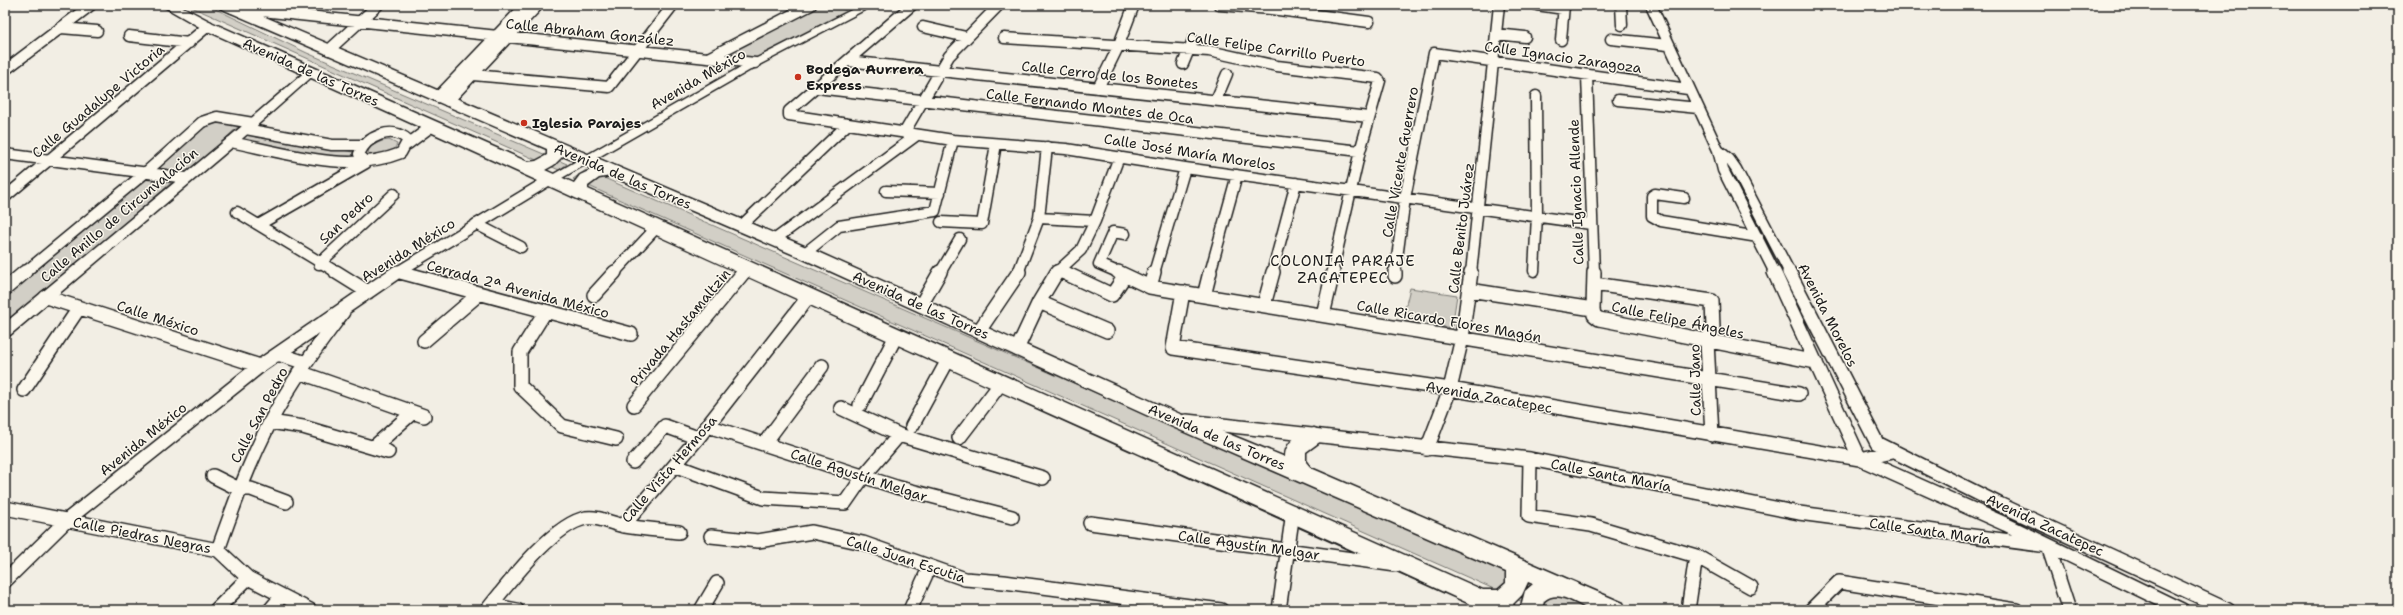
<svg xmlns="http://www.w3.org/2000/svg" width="2403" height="615" viewBox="0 0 2403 615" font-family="'Shantell Sans',sans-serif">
  <rect width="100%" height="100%" fill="#f2eee4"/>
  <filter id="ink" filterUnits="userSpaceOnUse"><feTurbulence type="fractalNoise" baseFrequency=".025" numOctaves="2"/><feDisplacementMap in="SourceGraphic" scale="8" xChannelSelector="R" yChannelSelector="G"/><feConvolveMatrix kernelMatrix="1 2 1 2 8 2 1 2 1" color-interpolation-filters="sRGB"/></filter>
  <g filter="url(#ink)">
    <path fill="#d2cfc6" stroke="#777671" d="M 187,5 L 207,5 L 307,53 L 567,164 L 559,170 Z
      M 814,5 L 834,5 L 850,13 L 765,59 L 717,55 Z
      M 210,120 L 241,124 L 189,172 L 158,168 Z
      M 249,132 L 353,152 L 351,161 L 240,140 Z
      M 389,140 L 397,144 L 393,152 L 372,157 L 368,155 L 369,147 L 382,141 Z
      M 586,170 L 1593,610 L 1541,610 L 573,179 Z
      M 143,179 L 171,183 L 5,326 L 5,292 Z
      M 1410,288 L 1457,295 L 1452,328 L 1402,321 Z"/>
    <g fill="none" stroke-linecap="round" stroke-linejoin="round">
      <g stroke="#1c1c1c" stroke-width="13">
        <path id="minor-far1" d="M 912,5 L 789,111 L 789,115 L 953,140 L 1066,149 L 1185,168 L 1591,224
          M 1219,5 L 1271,9 L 1369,22
          M 1537,5 L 1564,9
          M 1621,5 L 1622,25
          M 1651,5 L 1718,150 L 1723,170 L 1775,273
          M 233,8 L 755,63
          M 923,27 L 966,37
          M 61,28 L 97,31
          M 1496,34 L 1525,37
          M 129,36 L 189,43
          M 1004,38 L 1209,51 L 1277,66 L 1378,78 L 1380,81 L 1360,151 L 1332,273
          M 1611,39 L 1668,45
          M 1561,40 L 1564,5
          M 329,50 L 378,5
          M 708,58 L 811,5
          M 847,61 L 1369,117
          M 1183,64 L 1193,40
          M 5,70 L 91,5
          M 473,75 L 609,87 L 673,5
          M 1587,75 L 1594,273
          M 817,88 L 1360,151
          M 1098,88 L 1118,47 L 1134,5
          M 438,97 L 526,5
          M 1216,100 L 1227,74
          M 1618,100 L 1698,108
          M 448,101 L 538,5
          M 246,129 L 332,145 L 363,145
          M 904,133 L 949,56 L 999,5
          M 231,142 C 284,153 349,174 401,153 L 408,140 C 392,125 367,136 359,154 L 364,160
          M 408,144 L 432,126
          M 1718,150 L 1729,159 L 1736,169 L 1790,273
          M 5,154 L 186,178
          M 886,191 L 940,193
          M 5,197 L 208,26
          M 1684,198 L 1655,194 L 1652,196 L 1652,216 L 1661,221 L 1758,237
          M 237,212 L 338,273
          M 1039,218 L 1095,221
          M 941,222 L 982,224 L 996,144
          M 260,224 L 366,163
          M 476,224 L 521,247
          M 741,226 L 847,125
          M 774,240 L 917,135
          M 805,253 L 839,226 L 935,211 L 953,140
          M 319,264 L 394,194
          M 1058,270 L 1066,273
          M 1534,271 L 1537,216 L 1536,96
          M 398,272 L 404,273
          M 24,273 L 145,173 L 202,122 L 217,117 L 253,123
          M 396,273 L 551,179
          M 614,273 L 657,227
          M 743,273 L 748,268
          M 940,273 L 960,239
          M 1018,273 L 1039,218 L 1047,147
          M 1056,273 L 1081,250 L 1095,221 L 1119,157
          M 1120,273 L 1099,264 L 1113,232 L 1125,234
          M 1154,273 L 1185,168
          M 1210,273 L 1237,175
          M 1272,273 L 1296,183
          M 1395,273 L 1405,198 L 1434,53 L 1688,89
          M 1471,273 L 1499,5"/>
      </g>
      <g stroke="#1c1c1c" stroke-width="16">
        <path id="minor" d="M 336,272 L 368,292
          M 400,272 L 631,334
          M 1063,272 L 1112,295 L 1124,277
          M 1118,272 L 1150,287 L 1799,394
          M 1774,272 L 1860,459 L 2005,524 L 2182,610
          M 1789,272 L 1877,443 L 1999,504 L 2228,610
          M 1395,276 L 1395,272
          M 1594,284 L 1712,301 L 1713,328 L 1707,342 L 1712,435
          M 1150,287 L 1154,272
          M 5,289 L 25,272
          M 1469,290 L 1593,309 L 1594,315 L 1599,319 L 1816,362
          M 1183,292 L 1173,348 L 1450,389 L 1860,459 L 1892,452
          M 594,295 L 615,272
          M 1204,296 L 1210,272
          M 46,297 L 260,366
          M 1039,302 L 1107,331
          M 921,305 L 940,272
          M 1264,305 L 1273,272
          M 1593,309 L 1594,272
          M 545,312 L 520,352 L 520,386 L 562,426 L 616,439
          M 1323,315 L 1333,272
          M 979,331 L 1019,272
          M 424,341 L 479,294
          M 1017,349 L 1039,302 L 1057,272
          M 278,354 L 306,363
          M 299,372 L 424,416
          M 24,390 L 79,308
          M 634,405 L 744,272
          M 860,405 L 896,336
          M 841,408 L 899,435 L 1043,478
          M 1186,421 L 1530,459 L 1799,513 L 2048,546 L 2069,610
          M 270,422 L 303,427 L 388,452
          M 708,426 L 896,487 L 1012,517
          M 912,426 L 948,360
          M 959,438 L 1001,383
          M 764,444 L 822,366
          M 375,446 L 412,413
          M 1427,449 L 1450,389 L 1462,338 L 1471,272
          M 1530,459 L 1529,516 L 1591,525 L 1696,556 L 1751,587
          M 633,462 L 665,426 L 698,438
          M 676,466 L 763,498 L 845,503 L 863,477 L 899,435
          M 213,476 L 239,489 L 251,489 L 286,502
          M 5,508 L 218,550 L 248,578 L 310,610
          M 1090,523 L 1396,565
          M 623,526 L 698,438 L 809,296
          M 711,536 L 758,541 L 812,532 L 863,543 L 965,579 L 1004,582 L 1221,610
          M 218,550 C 237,496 256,443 286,394 C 303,365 323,339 343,312
          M 5,581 L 67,520 L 260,366 L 397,272
          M 491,605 L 517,610
          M 216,610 L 248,578
          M 270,610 L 281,597
          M 487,610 C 508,584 553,524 586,518 C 599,516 612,524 625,526 C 642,529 661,530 679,532
          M 701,610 L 717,583
          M 910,610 L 929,568
          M 1279,610 L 1293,512
          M 1688,610 L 1696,556
          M 1811,610 L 1839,582 L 2016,610"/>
      </g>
      <g stroke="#1c1c1c" stroke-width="3">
        <path id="tertiary" d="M 861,5 L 874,5 L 759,65 L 555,182 L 547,182 L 545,179 L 751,61 Z
          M 311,69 L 315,70 L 317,72 L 315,74 L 235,145 L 10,335 L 5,336 L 5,323 L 227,139 L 307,70 Z"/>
      </g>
      <g stroke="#1c1c1c" stroke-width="3">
        <path id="primary" d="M 161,5 L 179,5 L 213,23 L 528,162 L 536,161 L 547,155 L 547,149 L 220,8 L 218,5 L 237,5 L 811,249 L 1180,414 L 1285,457 C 1285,441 1300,433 1314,428 L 1321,431 L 1324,436 L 1321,441 L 1306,452 L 1306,462 L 1311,468 L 1623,603 L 1626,610 C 1615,610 1601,612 1591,610 C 1576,605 1559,588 1544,601 L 1542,610 L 1520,610 L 1525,591 L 1533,584 L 1528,582 L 1522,595 L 1513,604 L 1516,610 L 1483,610 C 1303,527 1122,447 942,365 C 696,254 450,140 203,29 ZM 563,156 L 593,169 L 580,175 L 574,183 L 545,170 L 554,165 ZM 611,176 L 799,257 L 1166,424 L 1506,572 L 1506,583 L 1498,590 L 1483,590 L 588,189 L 588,186 L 599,178 Z"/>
      </g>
      <use href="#minor-far1" stroke="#fbf7ec" stroke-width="10"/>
      <use href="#minor" stroke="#fbf7ec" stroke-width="13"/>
      <use href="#tertiary" fill="#fbf7ec" fill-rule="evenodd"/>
      <use href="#primary" fill="#fbf7ec" fill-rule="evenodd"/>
    </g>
  </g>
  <g fill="#c8321e" stroke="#fbf7ec" stroke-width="1.5">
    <circle cx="798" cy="77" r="4"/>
    <circle cx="524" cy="123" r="4"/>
  </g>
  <g text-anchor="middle" stroke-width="3" stroke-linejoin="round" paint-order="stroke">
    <g font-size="14" fill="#1c1c1c" stroke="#fbf7ec">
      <text transform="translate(590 32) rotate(6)" y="5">Calle Abraham González</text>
      <text transform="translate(1276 49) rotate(8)" y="5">Calle Felipe Carrillo Puerto</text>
      <text transform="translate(1563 57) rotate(8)" y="5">Calle Ignacio Zaragoza</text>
      <text transform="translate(311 72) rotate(24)" y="5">Avenida de las Torres</text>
      <text transform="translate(1110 75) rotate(6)" y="5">Calle Cerro de los Bonetes</text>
      <text transform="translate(698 79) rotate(-30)" y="5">Avenida México</text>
      <text transform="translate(98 101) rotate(-40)" y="5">Calle Guadalupe Victoria</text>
      <text transform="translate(1090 106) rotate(7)" y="5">Calle Fernando Montes de Oca</text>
      <text transform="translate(1190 152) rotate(9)" y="5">Calle José María Morelos</text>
      <text transform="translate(1400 162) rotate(-80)" y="5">Calle Vicente Guerrero</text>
      <text transform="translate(623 176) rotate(23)" y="5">Avenida de las Torres</text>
      <text transform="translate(1576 192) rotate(-92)" y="5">Calle Ignacio Allende</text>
      <text transform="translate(119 215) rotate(-40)" y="5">Calle Anillo de Circunvalación</text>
      <text transform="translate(346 218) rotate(-43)" y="5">San Pedro</text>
      <text transform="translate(1461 228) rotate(-83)" y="5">Calle Benito Juárez</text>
      <text transform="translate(408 250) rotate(-32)" y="5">Avenida México</text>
      <text transform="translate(518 289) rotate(15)" y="5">Cerrada 2ª Avenida México</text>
      <text transform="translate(921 305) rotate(24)" y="5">Avenida de las Torres</text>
      <text transform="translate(1828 315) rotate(63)" y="5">Avenida Morelos</text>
      <text transform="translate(158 318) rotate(18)" y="5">Calle México</text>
      <text transform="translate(1678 320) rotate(12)" y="5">Calle Felipe Ángeles</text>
      <text transform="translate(1449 321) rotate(10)" y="5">Calle Ricardo Flores Magón</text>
      <text transform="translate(680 327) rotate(-50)" y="5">Privada Hastamaltzin</text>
      <text transform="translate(1695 380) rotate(-91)" y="5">Calle Jano</text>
      <text transform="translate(1489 397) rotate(10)" y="5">Avenida Zacatepec</text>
      <text transform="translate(259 415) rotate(-62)" y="5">Calle San Pedro</text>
      <text transform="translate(1217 437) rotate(23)" y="5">Avenida de las Torres</text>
      <text transform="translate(143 439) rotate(-39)" y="5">Avenida México</text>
      <text transform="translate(669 469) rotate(-49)" y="5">Calle Vista Hermosa</text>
      <text transform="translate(859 475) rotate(18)" y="5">Calle Agustín Melgar</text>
      <text transform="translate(1611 475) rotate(11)" y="5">Calle Santa María</text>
      <text transform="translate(2045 525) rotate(25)" y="5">Avenida Zacatepec</text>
      <text transform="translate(1930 531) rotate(8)" y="5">Calle Santa María</text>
      <text transform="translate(142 535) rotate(11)" y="5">Calle Piedras Negras</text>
      <text transform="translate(1249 545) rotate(8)" y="5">Calle Agustín Melgar</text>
      <text transform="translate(906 559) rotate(18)" y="5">Calle Juan Escutia</text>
    </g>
    <g font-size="14" font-weight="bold" fill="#1c1c1c" stroke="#fbf7ec" text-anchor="start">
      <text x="806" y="74">Bodega Aurrera<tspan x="806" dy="16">Express</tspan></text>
      <text x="532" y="128">Iglesia Parajes</text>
    </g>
    <g font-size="15" letter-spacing="1" fill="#1c1c1c" stroke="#fbf7ec">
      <text x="1343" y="266">COLONIA PARAJE<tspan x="1343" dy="17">ZACATEPEC</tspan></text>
    </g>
  </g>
  <rect width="2403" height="615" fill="none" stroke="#fbf7ec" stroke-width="20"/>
  <rect x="10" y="10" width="2383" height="595" fill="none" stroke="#1c1c1c" stroke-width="1.5" filter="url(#ink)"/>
</svg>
